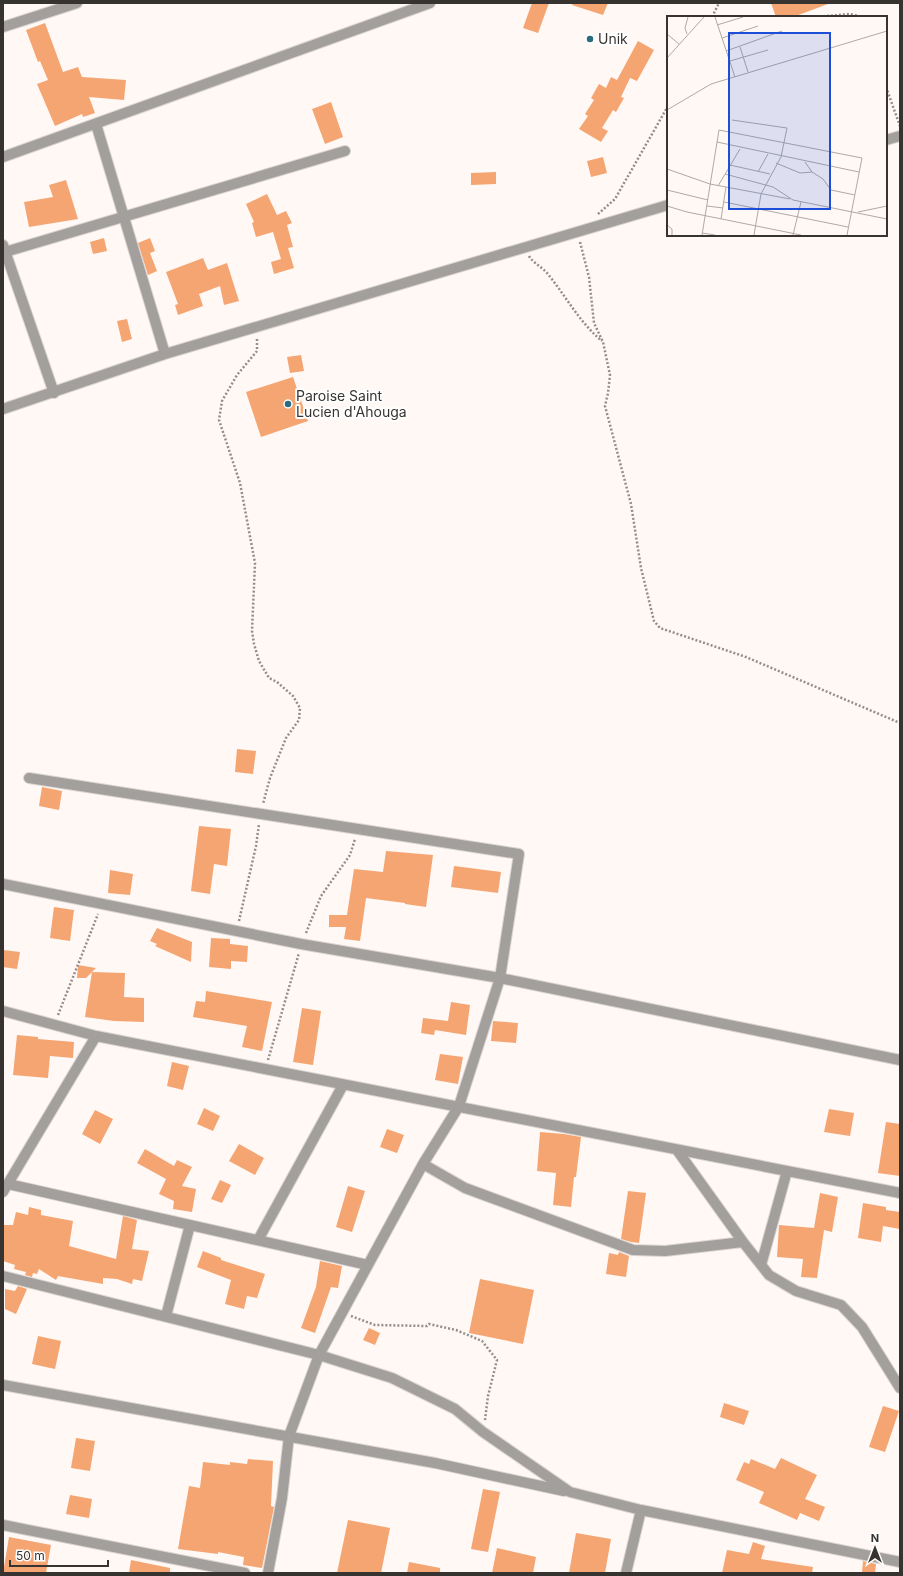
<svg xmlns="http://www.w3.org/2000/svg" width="903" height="1576" viewBox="0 0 903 1576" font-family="Inter,sans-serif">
  <rect width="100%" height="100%" fill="#fff8f5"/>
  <path fill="#f5a572" d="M 532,3 L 549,3 L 538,33 L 523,28 Z
    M 573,3 L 608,3 L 603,15 L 572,5 Z
    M 771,3 L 827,3 L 828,4 L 793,17 L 776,17 Z
    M 45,23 L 63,72 L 78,67 L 82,77 L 126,80 L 124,100 L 89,97 L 95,113 L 83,117 L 82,114 L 55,126 L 37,84 L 48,80 L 40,61 L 38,62 L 26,30 Z
    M 638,41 L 654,50 L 637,81 L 630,78 L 621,97 L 624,98 L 616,112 L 613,110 L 602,128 L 608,131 L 601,142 L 579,129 L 588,116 L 585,114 L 594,100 L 591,98 L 599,84 L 606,88 L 611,77 L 617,80 Z
    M 331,102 L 343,137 L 325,144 L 312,109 Z
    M 603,157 L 607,173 L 591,177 L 587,161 Z
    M 496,172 L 496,184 L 471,185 L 471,173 Z
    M 66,180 L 78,219 L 29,227 L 24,202 L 53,197 L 49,185 Z
    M 267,194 L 277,215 L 286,211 L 292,223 L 287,225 L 293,247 L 288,248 L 294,268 L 274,274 L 271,262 L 281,259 L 273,232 L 256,237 L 252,223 L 254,222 L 246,204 Z
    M 104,238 L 107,251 L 93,254 L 90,242 Z
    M 150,238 L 155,251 L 150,253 L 157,271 L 148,275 L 138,243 Z
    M 203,258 L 208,270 L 227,263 L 239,301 L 224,305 L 220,286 L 199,294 L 203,306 L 178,315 L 175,305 L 178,304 L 166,272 Z
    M 127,319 L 132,339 L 122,342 L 117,321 Z
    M 301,355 L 304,371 L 290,373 L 287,357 Z
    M 293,377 L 308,421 L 261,437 L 246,392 Z
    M 237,749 L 256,751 L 253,774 L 235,772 Z
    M 42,787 L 62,791 L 59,810 L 39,806 Z
    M 199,826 L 231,829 L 227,866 L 214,864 L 210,894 L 191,891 Z
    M 386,851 L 433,855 L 426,907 L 405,904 L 405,903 L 366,898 L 360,941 L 344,939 L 346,927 L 329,927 L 329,915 L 347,915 L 354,869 L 383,872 Z
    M 454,866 L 501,872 L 498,893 L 451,887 Z
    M 110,870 L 133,874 L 130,895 L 108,893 Z
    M 54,907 L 74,910 L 70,941 L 50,938 Z
    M 157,928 L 192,942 L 191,962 L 155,946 L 157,944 L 150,941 Z
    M 211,938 L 230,939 L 230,944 L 248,946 L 247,962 L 231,961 L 231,969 L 209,967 Z
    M 3,950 L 20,952 L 17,969 L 3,967 Z
    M 78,965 L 96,968 L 92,972 L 125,973 L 124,997 L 144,998 L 144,1022 L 114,1021 L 85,1017 L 92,972 L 86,978 L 77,978 Z
    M 206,991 L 272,1002 L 262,1051 L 242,1047 L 247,1026 L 193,1017 L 196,1001 L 205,1002 Z
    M 451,1002 L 470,1005 L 466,1035 L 435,1030 L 434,1035 L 421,1033 L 423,1018 L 448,1021 Z
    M 302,1008 L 321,1011 L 313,1065 L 293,1062 Z
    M 493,1021 L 518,1023 L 516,1043 L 491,1041 Z
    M 17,1035 L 38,1037 L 38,1039 L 74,1042 L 73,1058 L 50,1056 L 48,1078 L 13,1075 Z
    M 440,1054 L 463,1057 L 458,1084 L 435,1080 Z
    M 172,1062 L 189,1066 L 183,1090 L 167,1086 Z
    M 204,1108 L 220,1116 L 213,1131 L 197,1124 Z
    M 829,1109 L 854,1113 L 850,1136 L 824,1132 Z
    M 95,1110 L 113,1119 L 100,1144 L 82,1134 Z
    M 886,1122 L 900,1124 L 900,1176 L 878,1173 Z
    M 387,1129 L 404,1135 L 397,1153 L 380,1147 Z
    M 540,1132 L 564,1134 L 581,1137 L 576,1177 L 574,1177 L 571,1207 L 553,1205 L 556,1173 L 537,1171 Z
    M 239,1144 L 264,1158 L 255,1175 L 229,1161 Z
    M 145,1149 L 174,1166 L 177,1160 L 192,1167 L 182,1186 L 196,1189 L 192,1212 L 173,1209 L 174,1201 L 159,1194 L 166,1179 L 137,1163 Z
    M 220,1180 L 231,1185 L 222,1203 L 211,1199 Z
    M 348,1186 L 365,1191 L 352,1232 L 336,1227 Z
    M 628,1191 L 646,1193 L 639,1243 L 631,1242 L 621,1239 Z
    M 820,1193 L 838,1197 L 832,1232 L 824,1230 L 817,1278 L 801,1277 L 803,1259 L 777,1257 L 779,1225 L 814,1228 Z
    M 863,1203 L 886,1207 L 886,1210 L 900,1212 L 900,1229 L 883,1226 L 881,1242 L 858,1238 Z
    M 29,1207 L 41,1210 L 41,1215 L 73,1221 L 69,1246 L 116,1259 L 123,1216 L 137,1220 L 132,1249 L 149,1251 L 142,1281 L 133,1279 L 132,1284 L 117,1279 L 103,1278 L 103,1284 L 58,1276 L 56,1280 L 39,1269 L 37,1274 L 33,1273 L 32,1277 L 25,1275 L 26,1272 L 14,1269 L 15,1265 L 3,1261 L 3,1225 L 13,1225 L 16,1212 L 28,1215 Z
    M 203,1251 L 221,1258 L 221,1260 L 265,1274 L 257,1298 L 247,1296 L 244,1309 L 225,1304 L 231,1280 L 197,1267 Z
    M 619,1252 L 629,1256 L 626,1277 L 606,1274 L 609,1253 L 618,1255 Z
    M 320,1261 L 342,1266 L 338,1288 L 331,1287 L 315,1333 L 301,1328 L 316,1287 Z
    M 480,1279 L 534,1290 L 523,1344 L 469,1333 Z
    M 18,1286 L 27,1289 L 16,1314 L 5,1309 L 5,1289 L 15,1291 Z
    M 369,1328 L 380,1333 L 375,1345 L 363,1340 Z
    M 38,1336 L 61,1341 L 55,1369 L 32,1364 Z
    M 724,1403 L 749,1411 L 744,1425 L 720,1417 Z
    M 883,1406 L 899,1411 L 885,1452 L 869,1447 Z
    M 76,1438 L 95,1441 L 90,1471 L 71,1468 Z
    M 781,1458 L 817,1475 L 805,1499 L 825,1507 L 819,1521 L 800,1513 L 797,1520 L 759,1503 L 764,1492 L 736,1480 L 744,1462 L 749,1464 L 751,1459 L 775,1469 Z
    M 248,1459 L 273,1461 L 271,1506 L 274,1507 L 262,1568 L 243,1565 L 244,1557 L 218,1552 L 218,1554 L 178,1549 L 189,1486 L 200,1488 L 203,1462 L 230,1465 L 230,1462 L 247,1464 Z
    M 483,1489 L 500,1492 L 488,1552 L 471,1549 Z
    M 70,1495 L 92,1499 L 89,1518 L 66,1514 Z
    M 348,1520 L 390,1528 L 381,1573 L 337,1573 Z
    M 576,1533 L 611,1539 L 605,1573 L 569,1573 Z
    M 9,1537 L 51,1545 L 46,1573 L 3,1573 Z
    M 753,1542 L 765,1546 L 761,1559 L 813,1567 L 812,1573 L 722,1573 L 727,1550 L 749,1554 Z
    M 497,1548 L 536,1557 L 533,1573 L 492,1573 Z
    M 131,1560 L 170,1568 L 170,1573 L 129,1573 Z
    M 863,1561 L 876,1564 L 875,1573 L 862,1573 Z
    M 409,1562 L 440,1568 L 440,1573 L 407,1573 Z"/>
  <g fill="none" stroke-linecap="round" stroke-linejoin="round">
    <g stroke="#dbd5d2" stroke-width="12">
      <path id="minor" d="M 3,27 L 77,3
        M 96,124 L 165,354
        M 886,140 L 900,136
        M 3,157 L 430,3
        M 3,245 L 54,393
        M 5,252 L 345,151
        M 3,409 L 165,354 L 668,205
        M 29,778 L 519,854 L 500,978 L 459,1106 L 423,1164 L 319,1355 L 289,1436 L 282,1498 L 268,1573
        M 3,884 L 301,944 L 500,978 L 900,1060
        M 3,1011 L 96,1036 L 900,1193
        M 677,1150 L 743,1242
        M 423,1164 L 465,1188 L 633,1250 L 665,1251 L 743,1242 L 769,1275 L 796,1291 L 841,1305 L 862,1327 L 900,1388
        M 8,1184 L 368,1265
        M 3,1192 L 96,1036
        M 258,1240 L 343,1085
        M 761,1265 L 787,1171
        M 3,1276 L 319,1355 L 392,1378 L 455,1409 L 483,1432 L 570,1492 L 641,1510 L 900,1562
        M 166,1316 L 190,1225
        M 3,1385 L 435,1463 L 564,1491
        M 3,1525 L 245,1573
        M 626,1573 L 641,1510"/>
    </g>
    <path stroke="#938e8b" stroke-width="2.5" stroke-dasharray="2 2" stroke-linecap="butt" d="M 712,17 L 719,3
      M 815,17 L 850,14 L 863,17
      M 886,87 L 900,126
      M 598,214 L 615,199 L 668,106
      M 580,242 L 589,277 L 594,323 L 603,342 L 610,375 L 608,393 L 605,406 L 631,504 L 641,568 L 654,621 L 660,628 L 746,657 L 900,723
      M 529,256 C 533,263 542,267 547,273 C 566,296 579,322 602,341
      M 257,339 L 257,351 L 237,375 L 222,401 L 219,420 L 240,483 L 255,563 L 252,631 L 254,644 L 259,661 L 269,678 L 277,682 L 293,696 L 300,708 L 299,720 L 286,738 L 270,778 L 263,804
      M 239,921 L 256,846 L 259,824
      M 306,933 L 321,896 L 350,855 L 355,839
      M 58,1015 L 98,914
      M 268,1060 L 299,953
      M 351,1316 L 375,1325 L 427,1326 L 429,1324 L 456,1330 L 482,1341 L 497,1360 L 488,1396 L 485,1420"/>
    <use href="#minor" stroke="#a39f9c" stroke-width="10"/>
  </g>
  <g fill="#2a6b7f" stroke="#fff" stroke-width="1.5">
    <circle cx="590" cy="39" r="4"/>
    <circle cx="288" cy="404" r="4"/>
  </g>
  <g text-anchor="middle" stroke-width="4" stroke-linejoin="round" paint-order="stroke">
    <g font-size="14" fill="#373331" stroke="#fff" text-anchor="start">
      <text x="598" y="44">Unik</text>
      <text x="296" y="401">Paroise Saint<tspan x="296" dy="16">Lucien d'Ahouga</tspan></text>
    </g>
  </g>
  <g transform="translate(667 16)">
    <rect width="220" height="220" fill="#fff8f5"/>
    <path fill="none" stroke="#afa9a7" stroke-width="1" d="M 48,1 L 68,61M 50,9 L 76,1M 0,18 L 12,28M 20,18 L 18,12 L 21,1M 55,22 L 91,10M 73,31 L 81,56M 59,35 L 115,15M 0,42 L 37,1M 63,45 L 101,34M 0,94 L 44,68 L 220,15M 65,104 L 120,112 L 114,141 L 94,178 L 87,219M 50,126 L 192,156M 138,146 L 145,156M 109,147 L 133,157 L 145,156 L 156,163 L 164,174 L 188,179M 63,149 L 103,158M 0,153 L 43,168 L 123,183M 91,156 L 101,138M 58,158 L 106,171 L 126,184 L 220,203M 51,170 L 73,133M 0,174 L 41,184M 57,186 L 181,211M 0,190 L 20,196 L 134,219M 40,190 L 56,192M 191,196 L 220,190M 54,203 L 59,171M 0,209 L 5,213 L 5,219M 35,217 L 48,219M 35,219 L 52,114 L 195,142 L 180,219M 126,219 L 134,186"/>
    <path fill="#1d4ed8" fill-opacity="0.15" stroke="#1d4ed8" stroke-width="2" d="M 62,17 L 163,17 L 163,193 L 62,193 Z"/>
    <rect width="220" height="220" fill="none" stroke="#373331" stroke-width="2"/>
  </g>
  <rect width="903" height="1576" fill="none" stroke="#373331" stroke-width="8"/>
  <g transform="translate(875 1548)" stroke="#ffffff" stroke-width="3" paint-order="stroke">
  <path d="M0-3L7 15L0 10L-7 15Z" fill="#373331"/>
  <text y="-6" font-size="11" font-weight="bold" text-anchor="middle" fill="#373331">N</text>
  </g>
  <path d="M10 1560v6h98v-6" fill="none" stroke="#373331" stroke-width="2"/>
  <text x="16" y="1560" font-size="12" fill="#373331" stroke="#ffffff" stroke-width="3" paint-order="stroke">50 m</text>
</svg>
